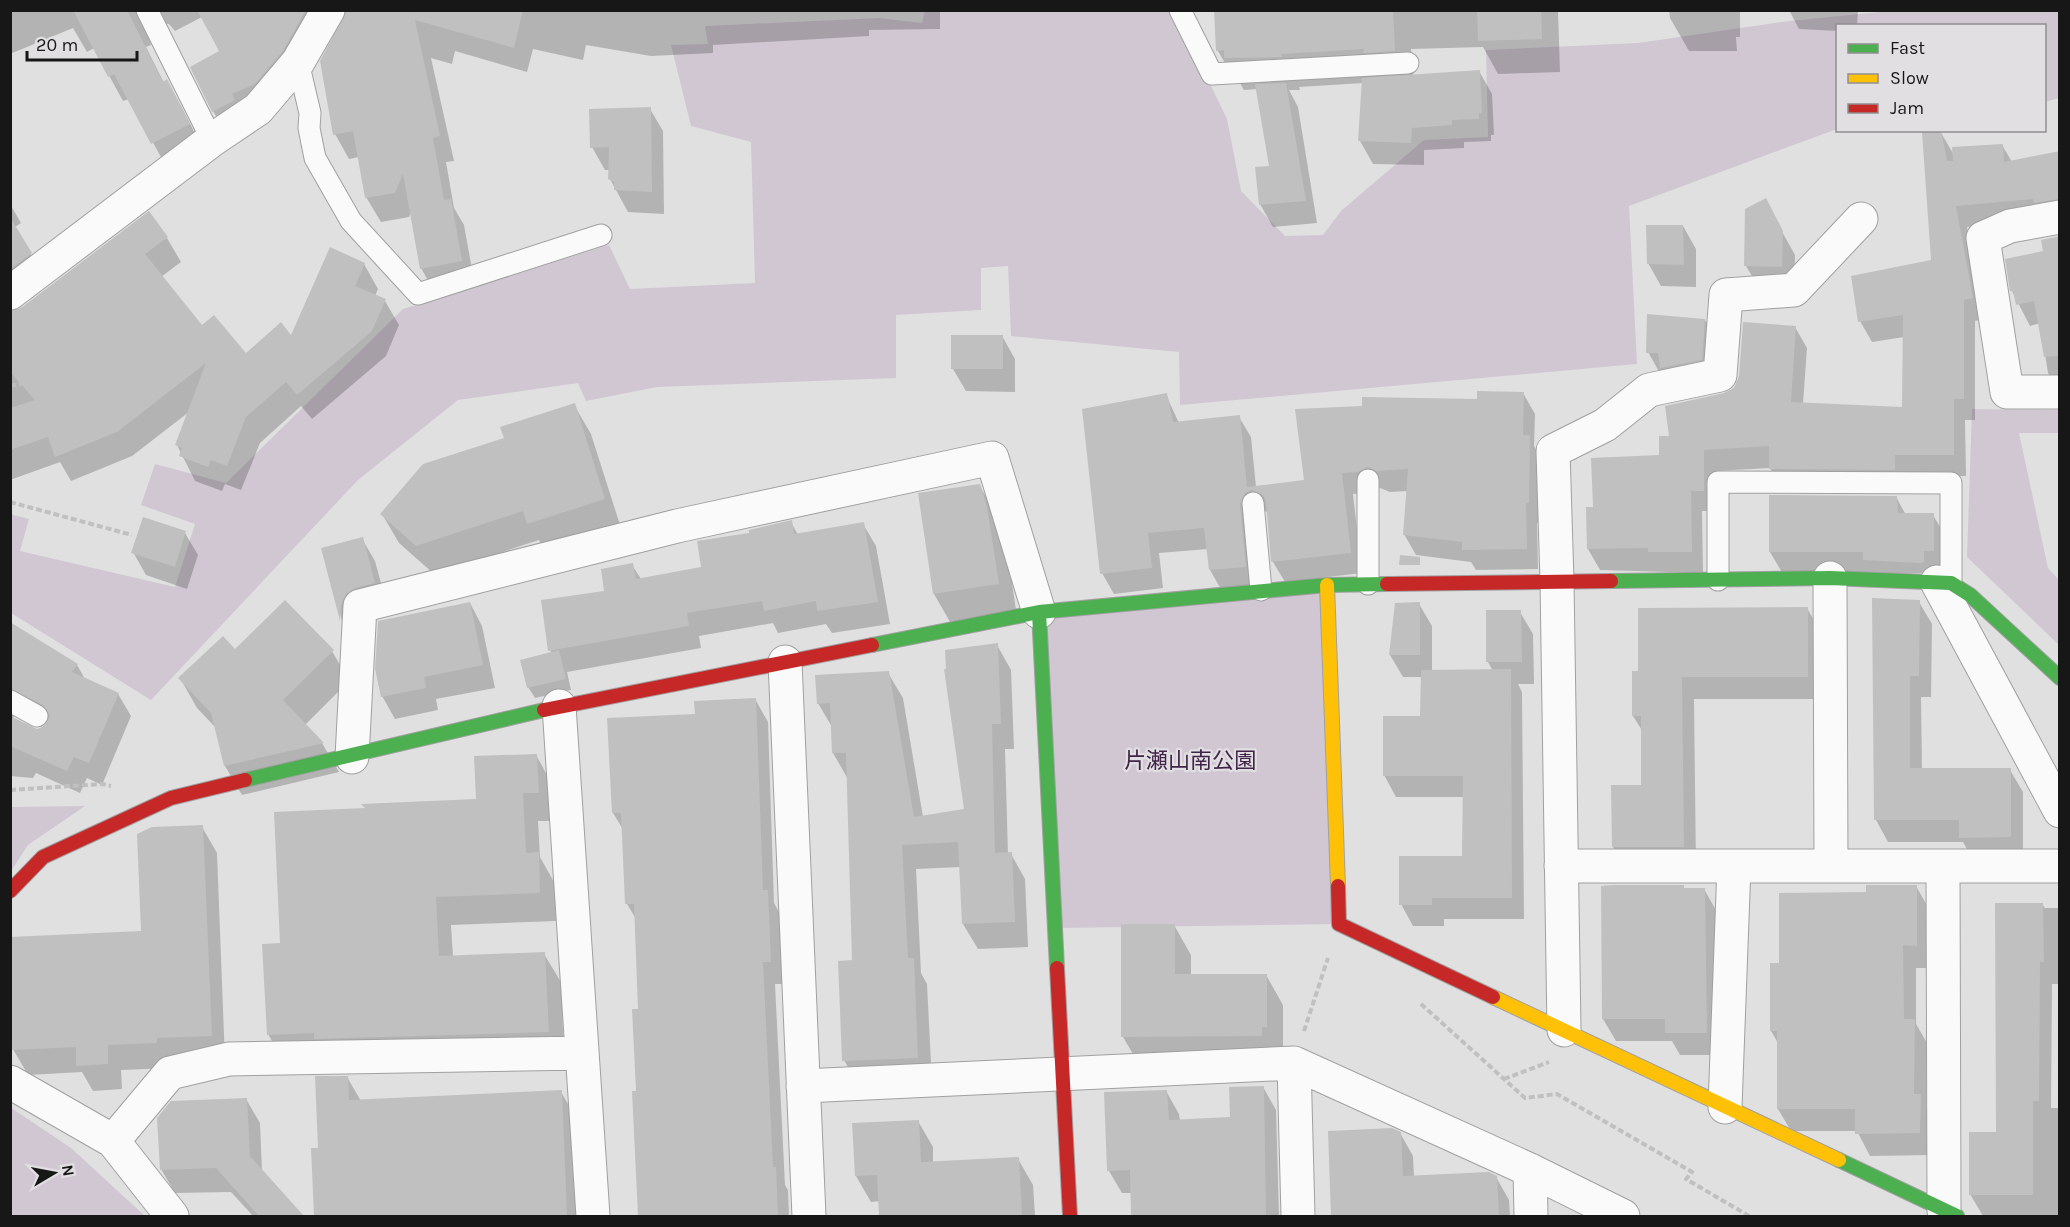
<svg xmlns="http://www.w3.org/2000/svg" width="2070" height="1227" viewBox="0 0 2070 1227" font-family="Karla,'Noto Sans JP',sans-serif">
  <rect width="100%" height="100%" fill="#e1e0e1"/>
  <path fill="#d0c7d3" d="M 925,10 L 1175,11 L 1227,119 L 1241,191 L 1285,236 L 1323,235 L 1341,211 L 1424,140 L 1488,137 L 1486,50 L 1638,43 L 1781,22 L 1889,11 L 2059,11 L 2059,98 L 2045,102 L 2044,26 L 1838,26 L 1837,129 L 1629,206 L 1637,364 L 1180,405 L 1179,352 L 1011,336 L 1008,266 L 981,268 L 981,310 L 896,315 L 896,378 L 657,387 L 586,401 L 578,383 L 458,400 L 358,480 L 151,700 L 11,613 L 10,514 L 29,519 L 20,551 L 175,587 L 195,524 L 141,505 L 155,464 L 226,483 L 403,309 L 609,245 L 630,289 L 755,283 L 751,142 L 691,126 L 671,45 L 708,44 L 705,26 L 879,18 L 922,23 Z
    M 1972,409 L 2059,410 L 2059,433 L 2019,433 L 2048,568 L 2059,580 L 2059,645 L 1967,557 Z
    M 1327,585 L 1339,924 L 1057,928 L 1039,612 Z
    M 85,806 L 28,845 L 11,871 L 11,807 Z
    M 10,1107 L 71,1148 L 145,1216 L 11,1216 Z"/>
  <path fill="#0003" fill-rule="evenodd" d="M 10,10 L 940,10 L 940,29 L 869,30 L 869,36 L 713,45 L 713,53 L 651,56 L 586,45 L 583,60 L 533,49 L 527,72 L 455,51 L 452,64 L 431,58 L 454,161 L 446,162 L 454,208 L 464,225 L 475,286 L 435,293 L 421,268 L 411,212 L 409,217 L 381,222 L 366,197 L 359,157 L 349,159 L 335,134 L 345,16 L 342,16 L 228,136 L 213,111 L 221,51 L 202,17 L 175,31 L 169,24 L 155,23 L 148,34 L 151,45 L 146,47 L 164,83 L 167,82 L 181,106 L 203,149 L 167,168 L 129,99 L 123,101 L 94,48 L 87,52 L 73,28 L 10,54 Z
    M 1216,10 L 1558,10 L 1560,72 L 1498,74 L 1483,47 L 1411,49 L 1413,76 L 1479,71 L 1492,94 L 1494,135 L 1491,135 L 1491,141 L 1464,142 L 1464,148 L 1424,150 L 1424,165 L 1373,164 L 1360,141 L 1363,83 L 1299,87 L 1300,90 L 1289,90 L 1298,107 L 1317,223 L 1273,227 L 1260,204 L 1270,167 L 1258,89 L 1244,90 L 1240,83 L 1237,84 L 1218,51 Z
    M 1669,10 L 1740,10 L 1740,37 L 1736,37 L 1737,51 L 1689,51 L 1670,18 Z
    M 1789,10 L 1858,10 L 1857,26 L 1838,26 L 1838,31 L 1799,29 Z
    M 650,109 L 663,131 L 664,214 L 628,212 L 610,179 L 610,170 L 605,170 L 592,147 Z
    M 1940,131 L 1954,155 L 2002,145 L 2012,162 L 2060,152 L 2060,221 L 2046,219 L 1967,227 L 1984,319 L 1975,321 L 1975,420 L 1965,420 L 1966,476 L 1906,476 L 1783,490 L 1770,468 L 1715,471 L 1715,511 L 1702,511 L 1703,573 L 1600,570 L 1588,549 L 1587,509 L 1594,509 L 1661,456 L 1671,438 L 1735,389 L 1795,327 L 1807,348 L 1803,404 L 1904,409 L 1904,337 L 1872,342 L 1860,321 L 1933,262 Z
    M 10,204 L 21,223 L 15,227 L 45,279 L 10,307 Z
    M 1775,219 L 1795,255 L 1794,289 L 1759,288 L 1746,266 Z
    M 1683,226 L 1696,249 L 1696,287 L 1661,286 L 1648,263 Z
    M 2060,236 L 2060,392 L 2048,373 L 2040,323 L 2030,326 L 2012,291 Z
    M 167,238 L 181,262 L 161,277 L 202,327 L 246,355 L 292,338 L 364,264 L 378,289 L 375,296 L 385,301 L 399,325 L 386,356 L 312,419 L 301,406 L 260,443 L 241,490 L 225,484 L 222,491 L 195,481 L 177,445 L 189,412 L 132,456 L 71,481 L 60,462 L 10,480 L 10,313 Z
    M 1705,320 L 1718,342 L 1715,382 L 1661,375 L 1648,352 Z
    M 1002,336 L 1015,359 L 1015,392 L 966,391 L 953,369 Z
    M 1523,393 L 1535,414 L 1534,446 L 1541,458 L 1540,523 L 1537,523 L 1538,569 L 1476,570 L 1471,562 L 1416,555 L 1404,534 L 1408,491 L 1390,492 L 1380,488 L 1370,493 L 1353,494 L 1362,573 L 1285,582 L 1273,562 L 1268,512 L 1264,511 L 1257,588 L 1222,591 L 1210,570 L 1208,549 L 1159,553 L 1163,588 L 1114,594 L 1102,573 L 1166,395 L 1179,423 L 1239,417 L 1251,437 L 1256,487 L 1305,481 L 1478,400 Z
    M 574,405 L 591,434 L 621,528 L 545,552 L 539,540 L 434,574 L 399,543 L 382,514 L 506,439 Z
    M 979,485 L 999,519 L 1006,542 L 1017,617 L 953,627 L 934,594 Z
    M 1896,497 L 1906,515 L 1933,515 L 1946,537 L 1946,573 L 1783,574 L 1770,552 Z
    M 791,522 L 798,535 L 863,524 L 876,546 L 890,624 L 832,633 L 826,624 L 778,633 L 773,623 L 699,636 L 701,648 L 567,672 L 571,690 L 535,698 L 528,687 L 552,654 L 550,650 L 632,565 L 641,579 L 703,568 L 751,534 Z
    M 185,533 L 198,555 L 187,589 L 146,575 L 133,552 Z
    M 362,539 L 375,561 L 387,605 L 353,640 L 342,621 L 323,549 Z
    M 1919,602 L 1932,624 L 1931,697 L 1921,697 L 1922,770 L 2010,770 L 2023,792 L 2023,859 L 1973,859 L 1963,842 L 1888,842 L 1876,820 Z
    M 470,603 L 482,626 L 495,688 L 436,699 L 438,710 L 395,719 L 382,696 Z
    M 1419,604 L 1432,626 L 1432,672 L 1493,671 L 1488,662 L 1520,612 L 1533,634 L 1534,684 L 1518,684 L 1522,692 L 1524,919 L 1444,919 L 1444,926 L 1413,926 L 1401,904 L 1463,858 L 1464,797 L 1396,797 L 1384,775 L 1422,718 L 1422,677 L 1403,677 L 1390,655 Z
    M 1807,608 L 1820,631 L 1820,699 L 1694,699 L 1696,869 L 1626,869 L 1613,847 L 1643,786 L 1643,732 L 1633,716 L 1639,673 Z
    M 10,624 L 77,665 L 85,679 L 118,694 L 131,716 L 102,785 L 87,778 L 80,793 L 36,773 L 33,778 L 10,776 ZM 24,710 L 49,723 L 37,730 L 13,718 L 16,713 Z
    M 997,645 L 1011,670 L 1014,749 L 1005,749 L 1008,854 L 1011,854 L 1025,879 L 1028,947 L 978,949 L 963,924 L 961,867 L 916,869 L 921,973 L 927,984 L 932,1082 L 858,1085 L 844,1060 L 853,962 L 848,779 L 833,753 L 832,727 L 818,703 L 888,673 L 903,698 L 923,817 L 966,810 Z
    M 235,651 L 332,651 L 349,681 L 305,725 L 322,743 L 339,772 L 242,795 L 225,766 L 216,728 L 197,708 L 180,678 Z
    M 755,699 L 768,722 L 774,903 L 780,914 L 783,984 L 775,984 L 785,1185 L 788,1190 L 789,1216 L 639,1216 L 634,1093 L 638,1092 L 640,1011 L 636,919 L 627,904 L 624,831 L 613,813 L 696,716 Z
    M 536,755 L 552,784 L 554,821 L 538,821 L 540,857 L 554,882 L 556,921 L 451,925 L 453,957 L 544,954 L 561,982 L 564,1059 L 284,1062 L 268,1034 L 281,944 L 366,810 L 478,801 Z
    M 202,827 L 217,853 L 225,1061 L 171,1068 L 121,1070 L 122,1089 L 93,1091 L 82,1072 L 28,1075 L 13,1049 L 143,933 Z
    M 1916,886 L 1929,909 L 1929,968 L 1916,968 L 1916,1024 L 1927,1043 L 1926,1107 L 1933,1118 L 1932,1155 L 1870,1156 L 1857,1131 L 1791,1131 L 1778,1109 L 1778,1043 L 1771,1031 L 1781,964 L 1868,893 Z
    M 1685,889 L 1704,889 L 1717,912 L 1719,1055 L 1680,1055 L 1672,1041 L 1616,1041 L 1603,1019 Z
    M 2042,904 L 2045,908 L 2060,908 L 2060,984 L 2052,984 L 2051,1108 L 2060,1108 L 2060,1216 L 1983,1216 L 1970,1194 L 1998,1134 Z
    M 1174,925 L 1191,955 L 1191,975 L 1266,975 L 1283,1005 L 1283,1056 L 1140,1066 L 1123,1037 Z
    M 347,1077 L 361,1101 L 561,1092 L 575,1116 L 578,1216 L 315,1216 L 312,1149 L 320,1149 Z
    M 1263,1087 L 1276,1110 L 1279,1216 L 1133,1216 L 1132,1193 L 1122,1193 L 1109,1171 L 1105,1094 L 1166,1091 L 1179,1114 L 1180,1121 L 1232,1119 Z
    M 246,1099 L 260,1123 L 262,1172 L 302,1216 L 253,1216 L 231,1192 L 175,1193 L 161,1169 Z
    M 918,1121 L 933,1147 L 933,1163 L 1018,1159 L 1033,1185 L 1035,1216 L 880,1216 L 880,1201 L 871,1202 L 856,1176 Z
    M 1400,1133 L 1413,1156 L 1414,1177 L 1496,1177 L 1509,1200 L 1510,1216 L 1340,1216 L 1332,1203 Z"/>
  <path fill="#c0c0c0" d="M 73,10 L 127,10 L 163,82 L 167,79 L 190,124 L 151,144 L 114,74 L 108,77 Z
    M 197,10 L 306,10 L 283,51 L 255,84 L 232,94 L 235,100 L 212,112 L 190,67 L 219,51 Z
    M 347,10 L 413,10 L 414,14 L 414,10 L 523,10 L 514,48 L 415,20 L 440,136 L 433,138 L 444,200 L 451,199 L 462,261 L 420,269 L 403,174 L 395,193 L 365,198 L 353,131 L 333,135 L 320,61 Z
    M 1214,10 L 1393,10 L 1395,51 L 1363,53 L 1364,49 L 1281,54 L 1282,57 L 1224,58 L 1224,50 L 1216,51 Z
    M 1477,10 L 1541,10 L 1542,39 L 1478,41 Z
    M 1480,70 L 1482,113 L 1479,113 L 1479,119 L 1452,120 L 1452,125 L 1412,128 L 1411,143 L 1358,141 L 1362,78 Z
    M 1286,83 L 1306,201 L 1259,205 L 1255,167 L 1269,166 L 1255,84 Z
    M 651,107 L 652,192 L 614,190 L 614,182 L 608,179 L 609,147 L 590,148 L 589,109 Z
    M 1941,130 L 1947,161 L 1953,161 L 1952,147 L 2003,144 L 2004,162 L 2060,151 L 2060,199 L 2034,203 L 2033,199 L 1956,206 L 1973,298 L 1964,300 L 1964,399 L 1954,399 L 1954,455 L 1895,455 L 1895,470 L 1769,469 L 1769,446 L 1704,450 L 1704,491 L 1691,491 L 1692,552 L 1648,552 L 1648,548 L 1587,549 L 1586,507 L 1593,507 L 1591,458 L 1659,455 L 1659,436 L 1669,436 L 1665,406 L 1724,393 L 1734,388 L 1739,376 L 1743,322 L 1796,326 L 1791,402 L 1902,407 L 1903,315 L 1858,322 L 1851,276 L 1931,260 L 1922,132 Z
    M 1766,198 L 1783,231 L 1782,267 L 1744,266 L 1745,209 Z
    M 149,211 L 168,237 L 145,254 L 202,325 L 214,315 L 246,353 L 281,322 L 291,335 L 330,247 L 365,263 L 355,286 L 386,299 L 372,331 L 297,395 L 286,382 L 246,417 L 227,466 L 211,460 L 208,467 L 179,456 L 182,448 L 175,445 L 206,363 L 117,432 L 55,457 L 48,437 L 10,450 L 10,408 L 35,400 L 10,372 L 10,311 L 21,308 Z
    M 10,217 L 32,253 L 10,269 Z
    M 1646,225 L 1683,225 L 1684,265 L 1647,264 Z
    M 2060,236 L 2060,356 L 2044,357 L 2034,301 L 2016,305 L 2013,291 L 2010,291 L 2005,259 L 2043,251 L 2041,240 Z
    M 1647,314 L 1705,319 L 1702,360 L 1660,368 L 1658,353 L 1646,353 Z
    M 951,335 L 1003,335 L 1003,369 L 951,369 Z
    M 1477,391 L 1524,392 L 1523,435 L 1530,435 L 1529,503 L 1526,503 L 1527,549 L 1462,550 L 1462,542 L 1403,535 L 1408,469 L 1377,471 L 1367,467 L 1358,472 L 1342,473 L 1351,553 L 1271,562 L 1266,501 L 1263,495 L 1252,490 L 1245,493 L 1240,504 L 1246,567 L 1209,570 L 1204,528 L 1148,533 L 1152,568 L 1100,574 L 1082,409 L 1167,393 L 1173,422 L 1240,415 L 1247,487 L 1304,480 L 1295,409 L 1362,406 L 1362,397 L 1477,399 Z
    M 575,403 L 605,499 L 527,524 L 523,511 L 416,546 L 380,514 L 423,464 L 504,438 L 500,427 Z
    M 980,484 L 987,507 L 999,584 L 933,594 L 918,493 Z
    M 1769,495 L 1897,496 L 1898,513 L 1934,513 L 1934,551 L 1924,551 L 1924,562 L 1920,563 L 1863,560 L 1863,552 L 1769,552 Z
    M 143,517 L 186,531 L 175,567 L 131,553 Z
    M 792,520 L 794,534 L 864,522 L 878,602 L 817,611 L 816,601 L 764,611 L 762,601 L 687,613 L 689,626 L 548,651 L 541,600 L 604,591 L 601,569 L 633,563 L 636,579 L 701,567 L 697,541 L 749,533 L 749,530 Z
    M 363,537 L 375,583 L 355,588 L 346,594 L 341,605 L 340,621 L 321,548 Z
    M 1400,555 L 1420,557 L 1420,565 L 1399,565 Z
    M 1872,598 L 1920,600 L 1919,676 L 1910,676 L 1910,768 L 2011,768 L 2011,837 L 1959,838 L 1959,820 L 1874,820 Z
    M 285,600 L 334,650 L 283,700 L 324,743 L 224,766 L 211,713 L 178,678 L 223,636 L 235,649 Z
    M 470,602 L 483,665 L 424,677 L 426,688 L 381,697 L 375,669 L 378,621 Z
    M 1420,602 L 1420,655 L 1389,655 L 1395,603 Z
    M 1808,607 L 1808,677 L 1682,677 L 1684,847 L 1612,847 L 1611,785 L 1641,785 L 1641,716 L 1632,716 L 1632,671 L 1638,671 L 1638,608 Z
    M 1486,610 L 1521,610 L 1522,662 L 1486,662 Z
    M 10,622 L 78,664 L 72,672 L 119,693 L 89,763 L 74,757 L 67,771 L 10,746 L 10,716 L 37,729 L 44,727 L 50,716 L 43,705 L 10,688 Z
    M 998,643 L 1001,724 L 992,724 L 995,853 L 1012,852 L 1015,922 L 962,924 L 958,842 L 902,845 L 908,958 L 914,958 L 918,1058 L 842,1061 L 838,961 L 852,960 L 846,753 L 832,753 L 830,703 L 817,704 L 815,675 L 889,671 L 914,817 L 964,809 L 944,669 L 946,669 L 945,650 Z
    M 559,650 L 566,679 L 527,688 L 520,660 Z
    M 1511,669 L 1512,898 L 1432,898 L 1432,905 L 1399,905 L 1399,856 L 1462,856 L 1463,776 L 1383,776 L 1383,716 L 1420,716 L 1421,670 Z
    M 756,698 L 763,890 L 768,890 L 771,962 L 763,962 L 773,1167 L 776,1167 L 778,1216 L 638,1216 L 632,1091 L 636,1091 L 632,1009 L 638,1009 L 634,904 L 625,904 L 621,813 L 612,813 L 607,718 L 695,714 L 694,701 Z
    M 537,754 L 539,793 L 523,793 L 526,853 L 539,852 L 540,893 L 436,897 L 439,956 L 545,952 L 549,1032 L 314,1039 L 314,1033 L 267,1035 L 262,944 L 280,943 L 274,812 L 365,808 L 361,804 L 476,799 L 474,756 Z
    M 203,825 L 212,1036 L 157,1038 L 157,1043 L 108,1045 L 108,1064 L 76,1066 L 76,1047 L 12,1050 L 10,937 L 141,931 L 137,834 L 152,827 Z
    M 1612,885 L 1684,885 L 1684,888 L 1705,888 L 1707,1033 L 1665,1033 L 1665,1019 L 1602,1019 L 1601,886 Z
    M 1866,885 L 1917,885 L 1917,946 L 1903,945 L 1904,1019 L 1915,1019 L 1914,1094 L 1921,1094 L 1920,1133 L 1855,1134 L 1855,1109 L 1777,1109 L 1777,1031 L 1770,1031 L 1770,963 L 1779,963 L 1779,893 L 1866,892 Z
    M 1995,903 L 2043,903 L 2044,962 L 2040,962 L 2039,1101 L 2033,1101 L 2033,1195 L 1969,1195 L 1969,1132 L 1996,1132 Z
    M 1121,924 L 1175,924 L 1175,974 L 1267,974 L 1267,1027 L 1262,1027 L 1262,1036 L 1121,1037 Z
    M 315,1076 L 348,1076 L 349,1100 L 562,1090 L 567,1216 L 314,1216 L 311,1148 L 318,1148 Z
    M 1264,1086 L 1266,1216 L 1131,1216 L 1130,1170 L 1107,1171 L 1104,1092 L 1167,1090 L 1169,1120 L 1230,1117 L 1229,1087 Z
    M 247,1098 L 250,1156 L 304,1216 L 259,1216 L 216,1168 L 160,1170 L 157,1118 L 171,1101 Z
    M 919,1120 L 921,1162 L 1019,1157 L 1022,1216 L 879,1216 L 877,1175 L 855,1176 L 852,1123 Z
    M 1392,1128 L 1401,1132 L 1403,1176 L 1489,1172 L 1497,1176 L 1499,1216 L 1331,1216 L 1328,1131 Z"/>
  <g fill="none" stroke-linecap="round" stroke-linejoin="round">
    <g stroke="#a1a0a1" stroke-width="23">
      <path id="lane" d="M 147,10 L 212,140
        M 1180,10 L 1212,74 L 1408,63
        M 298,62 L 310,113 L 309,128 L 315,158 L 351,221 L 418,294 L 601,235
        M 1368,480 L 1368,584
        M 1253,503 L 1261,590
        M 1718,580 L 1718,482 L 1951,483 L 1951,583
        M 10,701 L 37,716"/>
    </g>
    <g stroke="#a1a0a1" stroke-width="35">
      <path id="street" d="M 2060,217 L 2010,226 L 1983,238 L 2007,392 L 2060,392
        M 10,293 L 212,140 L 258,109 L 298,62 L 328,10
        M 1830,578 L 1831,866
        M 1937,582 L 2060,811
        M 785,662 L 809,1216
        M 559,706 L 593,1216
        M 352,757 L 360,606 L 677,526 L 992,458 L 1039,612
        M 1561,866 L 2060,866
        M 1943,866 L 1944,1211
        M 1564,1030 L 1557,581 L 1553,451 L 1605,425 L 1649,390 L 1720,375 L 1726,295 L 1794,290 L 1861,219
        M 1294,1063 L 1298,1216
        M 10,1082 L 113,1141 L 172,1216
        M 803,1086 L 1294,1063 L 1530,1170 L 1623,1216
        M 1725,1107 L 1734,866
        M 113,1141 L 170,1073 L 229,1059 L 582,1053
        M 1530,1170 L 1531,1216"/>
    </g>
    <g stroke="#a1a0a1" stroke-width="16">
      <path id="fast" d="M 1611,581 L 1830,578 L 1951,583 L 1970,595 L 2060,678
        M 1039,612 L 1057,968
        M 872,645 L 1039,612 L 1327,585 L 1387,584
        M 245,780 L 544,710
        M 1839,1160 L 1957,1216"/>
    </g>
    <g stroke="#a1a0a1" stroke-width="16">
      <path id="slow" d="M 1327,585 L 1338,886
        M 1493,997 L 1839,1160"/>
    </g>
    <g stroke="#a1a0a1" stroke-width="16">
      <path id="jam" d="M 1387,584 L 1611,581
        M 544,710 L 872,645
        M 1338,886 L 1339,924 L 1493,997
        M 10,891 L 43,857 L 171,798 L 245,780
        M 1057,968 L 1070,1216"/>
    </g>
    <path stroke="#c1c0c1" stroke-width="4" stroke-dasharray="6 3" stroke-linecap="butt" d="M 10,386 L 84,369 L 113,423
      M 10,502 L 132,535
      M 10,790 L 102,784 L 111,786
      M 1421,1004 L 1525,1098 L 1557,1094 L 1692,1172 L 1686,1179 L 1749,1216
      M 1304,1031 L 1328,958
      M 1504,1079 L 1549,1062"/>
    <use href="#lane" stroke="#fafafa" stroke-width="21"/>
    <use href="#street" stroke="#fafafa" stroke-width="33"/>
    <use href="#fast" stroke="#4caf50" stroke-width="14"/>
    <use href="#slow" stroke="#ffc107" stroke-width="14"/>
    <use href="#jam" stroke="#c62828" stroke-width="14"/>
  </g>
  <g text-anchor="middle" stroke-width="4.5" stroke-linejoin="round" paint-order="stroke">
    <g font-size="22" fill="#412549" stroke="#e1dfe2">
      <text x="1190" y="768">片瀬山南公園</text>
    </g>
  </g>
  <rect width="2070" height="1227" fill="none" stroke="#181718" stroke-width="24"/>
  <rect x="1836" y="24" width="210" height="108" fill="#e1dfe2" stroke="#918f91" stroke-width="1.5"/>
  <rect x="1848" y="44" width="30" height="9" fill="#4caf50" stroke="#918f91" stroke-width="1.5"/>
  <text x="1890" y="54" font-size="18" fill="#181718">Fast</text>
  <rect x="1848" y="74" width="30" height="9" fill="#ffc107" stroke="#918f91" stroke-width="1.5"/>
  <text x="1890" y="84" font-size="18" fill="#181718">Slow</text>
  <rect x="1848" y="104" width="30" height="9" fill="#c62828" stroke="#918f91" stroke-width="1.5"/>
  <text x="1890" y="114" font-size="18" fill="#181718">Jam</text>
  <g transform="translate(54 1173) rotate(80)" stroke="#e1dfe2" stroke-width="4.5" paint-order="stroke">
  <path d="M0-4.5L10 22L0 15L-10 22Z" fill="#181718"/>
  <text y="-9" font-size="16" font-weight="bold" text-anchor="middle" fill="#181718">N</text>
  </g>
  <path d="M27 51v9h110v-9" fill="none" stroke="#181718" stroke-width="3"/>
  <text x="36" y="51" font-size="18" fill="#181718" stroke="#e1dfe2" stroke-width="4.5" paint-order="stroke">20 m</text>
</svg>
